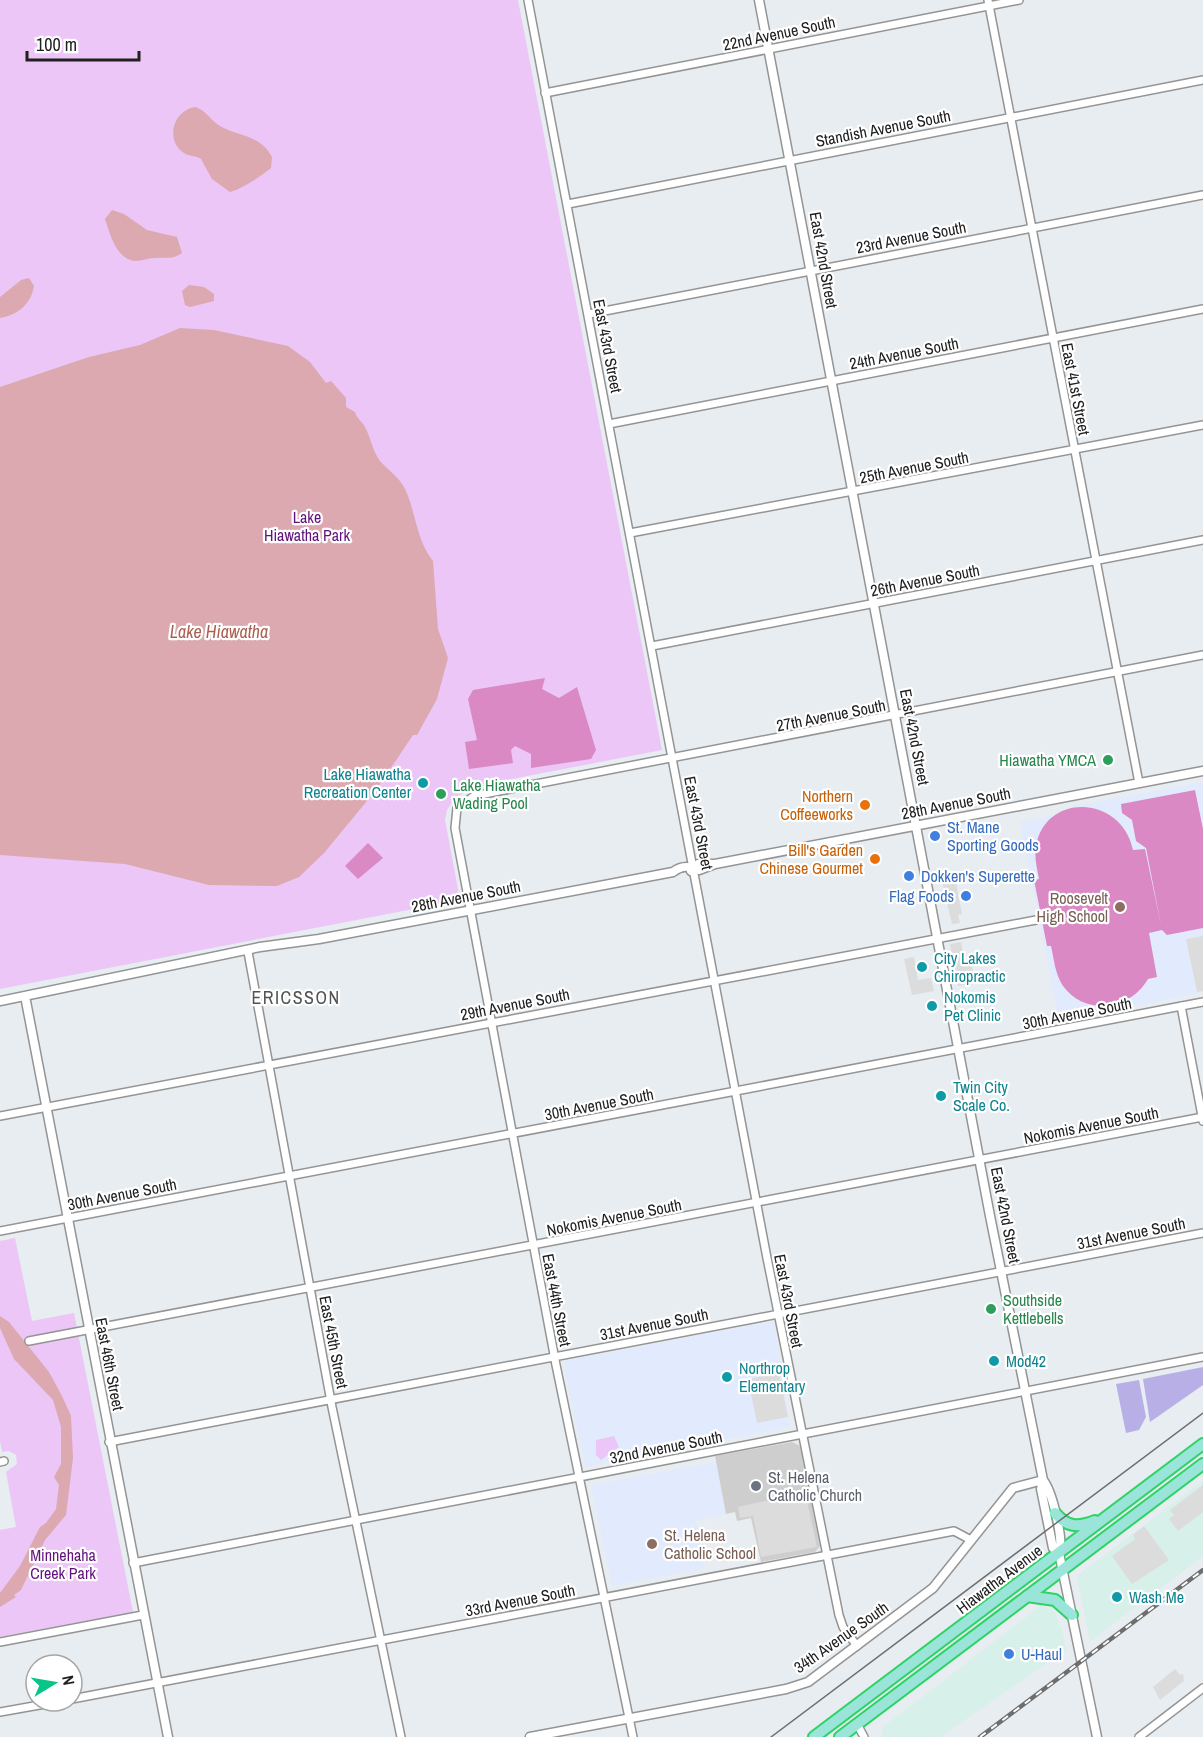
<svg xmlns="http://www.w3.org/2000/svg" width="1203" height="1737" viewBox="0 0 1203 1737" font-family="'Archivo Narrow',sans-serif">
  <rect width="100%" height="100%" fill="#e7edf0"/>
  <path fill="#d7f0e9" d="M 1203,1481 L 1203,1556 L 1090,1641 L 1077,1576 Z
    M 1042,1605 L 1055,1612 L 1062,1631 L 1066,1650 L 940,1737 L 883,1737 L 882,1728 Z"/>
  <path fill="#e2ebfe" d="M 1203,782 L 1203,992 L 1059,1021 L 1020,822 L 1053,815 L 1075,806 Z
    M 774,1321 L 790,1427 L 585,1467 L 563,1361 Z
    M 716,1462 L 726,1514 L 696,1520 L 705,1568 L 612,1586 L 591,1485 Z"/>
  <path fill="#cecece" d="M 792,1442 L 800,1446 L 820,1546 L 815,1552 L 761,1562 L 751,1518 L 737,1521 L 735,1512 L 726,1514 L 715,1456 Z"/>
  <path fill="#b9afe7" d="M 1203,1367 L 1203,1385 L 1150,1422 L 1143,1379 Z
    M 1139,1380 L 1146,1417 L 1139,1430 L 1126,1433 L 1116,1384 Z"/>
  <path fill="#ebc6f7" d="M 0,0 L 518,0 L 662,750 L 476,786 L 455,798 L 447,810 L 445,820 L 460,900 L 0,989 Z
    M 15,1238 L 32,1321 L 74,1313 L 133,1612 L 0,1637 L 0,1530 L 16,1527 L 6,1472 L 17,1464 L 16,1455 L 9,1451 L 2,1452 L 0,1441 L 0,1241 Z
    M 614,1436 L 619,1447 L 601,1460 L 596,1455 L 596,1440 Z"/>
  <path fill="#db89c4" d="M 545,678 L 542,689 L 559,698 L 577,687 L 596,750 L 591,759 L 531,768 L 531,754 L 515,746 L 511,750 L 513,763 L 469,769 L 465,742 L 477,740 L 468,699 L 473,690 Z
    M 1195,790 L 1203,829 L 1203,928 L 1167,935 L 1162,930 L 1149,933 L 1157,977 L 1148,979 C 1130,1010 1086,1017 1063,986 C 1055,974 1054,959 1051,946 L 1047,946 L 1034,880 L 1039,879 C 1037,868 1034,857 1036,846 C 1045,793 1121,794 1133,850 L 1145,849 L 1161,925 L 1146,848 L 1136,841 L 1132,820 L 1122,813 L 1121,804 Z
    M 368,843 L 383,858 L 358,879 L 345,866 Z"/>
  <path fill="#dcdcdc" d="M 955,878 L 962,914 L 958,915 L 960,923 L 952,924 L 942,881 Z
    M 1203,936 L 1203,991 L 1197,992 L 1186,939 Z
    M 961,942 L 965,963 L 971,962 L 975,979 L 974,984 L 958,986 L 950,944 Z
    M 914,957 L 918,980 L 931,978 L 934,991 L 912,995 L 904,959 Z
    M 779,1373 L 788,1417 L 757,1423 L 748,1379 Z
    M 1203,1485 L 1203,1512 L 1178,1531 L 1169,1519 L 1174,1515 L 1170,1510 Z
    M 805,1492 L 817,1547 L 761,1557 L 753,1516 L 740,1518 L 738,1507 Z
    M 1144,1526 L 1169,1560 L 1132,1584 L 1112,1556 L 1135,1539 L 1133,1535 Z
    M 1175,1669 L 1180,1675 L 1183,1674 L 1184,1681 L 1160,1700 L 1153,1687 Z"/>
  <path fill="#dba9af" d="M 196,107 C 206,111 209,118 217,124 C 235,137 260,133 272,157 L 271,168 C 258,178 246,187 230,192 L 212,179 L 201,159 C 196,155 189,157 184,153 C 164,140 174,109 196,107 Z
    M 112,210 L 124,214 L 147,230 L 177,237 L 182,253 C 172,260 166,257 154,258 C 148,258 142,261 135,261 C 116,259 110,234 105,219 Z
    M 29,278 L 34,286 C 31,304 18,315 0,318 L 0,297 L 21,280 Z
    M 189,285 L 204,287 L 214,294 L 214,301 L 190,307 L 185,305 L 182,291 Z
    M 180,328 L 214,330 L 288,346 L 310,362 L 326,383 L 331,381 L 346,398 L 346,407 L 355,412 C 357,419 362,421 365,427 C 371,438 372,450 380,461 C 388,470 399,477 405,489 C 416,512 416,540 433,561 L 438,629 L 448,658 L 437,699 L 417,735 L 413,735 L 376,790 L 324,853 L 299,877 L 277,886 L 209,885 L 125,864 L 0,855 L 0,387 L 89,357 L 140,345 Z
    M 0,1316 L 9,1322 L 49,1372 L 62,1396 L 71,1416 L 73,1458 L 66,1515 L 45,1540 L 21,1590 L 14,1595 L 16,1597 L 0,1607 L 0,1593 L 20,1566 L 40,1527 L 46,1523 L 56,1509 L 59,1485 L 54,1477 L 61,1464 L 61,1427 L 53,1400 L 14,1359 L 0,1328 Z"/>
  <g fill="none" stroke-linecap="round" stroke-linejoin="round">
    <g stroke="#949494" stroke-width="10">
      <path id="minor" d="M 528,0 L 767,1258 L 839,1615 L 843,1627 L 857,1646
        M 988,0 L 1139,783
        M 545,93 L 1019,0
        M 568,204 L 1203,80
        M 589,314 L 1203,195
        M 609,424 L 1203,309
        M 630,533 L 1203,425
        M 652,646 L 1203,540
        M 248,952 L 332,1407 L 401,1737
        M 1181,1006 L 1203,1121
        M 0,1116 L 1036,920
        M 0,1231 L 1203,1002
        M 29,1341 L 1203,1117
        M 109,1442 L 1203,1233
        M 0,1462 L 4,1461
        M 133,1563 L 1203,1357
        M 0,1642 L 143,1615
        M 72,1699 L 954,1531 L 971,1540
        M 0,1712 L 62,1701
        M 857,1724 L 864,1737
        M 633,1737 L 556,1365 L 455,828 L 457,808 L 474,796 L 1203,655
        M 1139,1737 L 1203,1688"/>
    </g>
    <g stroke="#949494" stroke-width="11">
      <path id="tertiary" d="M 759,0 L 990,1216 L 1043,1480 C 1052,1491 1064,1539 1059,1553 L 1097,1737
        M 691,871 L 698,864 L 715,864 L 1203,771
        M 25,996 L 168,1737
        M 0,1001 L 260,947 L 319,939 L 673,872 C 682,865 690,866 699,870 L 715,864
        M 1043,1480 L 1041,1489 L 1053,1548 L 1059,1553
        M 530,1737 L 786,1689 L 808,1682 L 933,1588 L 1013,1488 L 1043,1480"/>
    </g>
    <g stroke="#2ed365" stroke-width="14">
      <path id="trunk" d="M 1055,1513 C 1067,1527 1077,1528 1095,1521
        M 1027,1596 L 1055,1600 L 1072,1615
        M 814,1737 L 1203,1444
        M 840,1737 L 1203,1464"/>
    </g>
    <use href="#minor" stroke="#fff" stroke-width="7"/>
    <use href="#tertiary" stroke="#fff" stroke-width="8"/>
    <use href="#trunk" stroke="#9be4d9" stroke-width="10"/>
    <path stroke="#6e6e6e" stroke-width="1.5" d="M 771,1737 L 1203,1413"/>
    <g stroke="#6e6e6e" stroke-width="4.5">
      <path id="rail" d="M 980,1737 L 1203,1570"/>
    </g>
    <use href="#rail" stroke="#fff" stroke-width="2" stroke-dasharray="7" stroke-linecap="butt"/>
  </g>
  <g fill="#2e9e5b" stroke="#fff" stroke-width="2">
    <circle cx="1108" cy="760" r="6"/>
    <circle cx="441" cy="794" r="6"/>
    <circle cx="991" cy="1309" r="6"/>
  </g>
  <g fill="#0f9aa8" stroke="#fff" stroke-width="2">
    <circle cx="423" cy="783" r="6"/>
    <circle cx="922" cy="967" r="6"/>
    <circle cx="932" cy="1006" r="6"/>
    <circle cx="941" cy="1096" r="6"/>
    <circle cx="994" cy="1361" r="6"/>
    <circle cx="727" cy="1377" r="6"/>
    <circle cx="1117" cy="1597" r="6"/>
  </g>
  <g fill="#e8710a" stroke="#fff" stroke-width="2">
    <circle cx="865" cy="805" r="6"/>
    <circle cx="875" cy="859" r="6"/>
  </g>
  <g fill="#3f7fe0" stroke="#fff" stroke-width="2">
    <circle cx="935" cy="836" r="6"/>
    <circle cx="909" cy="876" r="6"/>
    <circle cx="966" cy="896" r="6"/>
    <circle cx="1009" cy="1654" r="6"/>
  </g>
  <g fill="#8d6e63" stroke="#fff" stroke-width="2">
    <circle cx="1120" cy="907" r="6"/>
    <circle cx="652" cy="1544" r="6"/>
  </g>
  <circle fill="#6b7280" stroke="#fff" stroke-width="2" cx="756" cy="1486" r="6"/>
  <g text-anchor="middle" stroke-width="4.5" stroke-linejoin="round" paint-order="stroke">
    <g font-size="16" fill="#202020" stroke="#fff">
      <text transform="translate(779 33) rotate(-12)" y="6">22nd Avenue South</text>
      <text transform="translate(883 128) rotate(-11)" y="6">Standish Avenue South</text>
      <text transform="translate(911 237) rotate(-11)" y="6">23rd Avenue South</text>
      <text transform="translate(824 260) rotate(80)" y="6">East 42nd Street</text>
      <text transform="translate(608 346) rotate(79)" y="6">East 43rd Street</text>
      <text transform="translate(904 353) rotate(-11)" y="6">24th Avenue South</text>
      <text transform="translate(1076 389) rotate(79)" y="6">East 41st Street</text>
      <text transform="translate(914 467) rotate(-11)" y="6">25th Avenue South</text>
      <text transform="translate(925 580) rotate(-11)" y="6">26th Avenue South</text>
      <text transform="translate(831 715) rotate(-11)" y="6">27th Avenue South</text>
      <text transform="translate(915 737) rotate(79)" y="6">East 42nd Street</text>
      <text transform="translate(956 803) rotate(-11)" y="6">28th Avenue South</text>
      <text transform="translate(699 823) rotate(79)" y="6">East 43rd Street</text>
      <text transform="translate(466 896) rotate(-11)" y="6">28th Avenue South</text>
      <text transform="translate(515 1004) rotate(-11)" y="6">29th Avenue South</text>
      <text transform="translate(1077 1013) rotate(-11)" y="6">30th Avenue South</text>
      <text transform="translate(599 1104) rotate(-11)" y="6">30th Avenue South</text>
      <text transform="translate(1091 1125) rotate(-11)" y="6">Nokomis Avenue South</text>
      <text transform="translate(122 1194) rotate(-11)" y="6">30th Avenue South</text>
      <text transform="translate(1006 1215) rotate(79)" y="6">East 42nd Street</text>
      <text transform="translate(614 1217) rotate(-11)" y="6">Nokomis Avenue South</text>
      <text transform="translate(1131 1233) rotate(-11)" y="6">31st Avenue South</text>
      <text transform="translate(557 1300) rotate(79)" y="6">East 44th Street</text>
      <text transform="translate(789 1301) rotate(79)" y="6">East 43rd Street</text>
      <text transform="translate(654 1324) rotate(-11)" y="6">31st Avenue South</text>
      <text transform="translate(334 1342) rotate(79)" y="6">East 45th Street</text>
      <text transform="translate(110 1364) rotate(79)" y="6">East 46th Street</text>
      <text transform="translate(666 1447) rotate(-11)" y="6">32nd Avenue South</text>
      <text transform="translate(999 1579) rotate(-37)" y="6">Hiawatha Avenue</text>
      <text transform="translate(520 1600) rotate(-11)" y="6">33rd Avenue South</text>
      <text transform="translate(841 1637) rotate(-35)" y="6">34th Avenue South</text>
    </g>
    <g font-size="16" fill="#61117b" stroke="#fff">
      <text x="307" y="523">Lake<tspan x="307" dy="18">Hiawatha Park</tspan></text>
      <text x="63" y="1561">Minnehaha<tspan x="63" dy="18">Creek Park</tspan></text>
    </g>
    <g font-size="16" fill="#27864d" stroke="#fff" text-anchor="start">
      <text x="1096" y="766" text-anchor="end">Hiawatha YMCA</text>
      <text x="453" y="791">Lake Hiawatha<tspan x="453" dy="18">Wading Pool</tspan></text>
      <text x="1003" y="1306">Southside<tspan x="1003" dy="18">Kettlebells</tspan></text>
    </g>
    <g font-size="16" fill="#0d838f" stroke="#fff" text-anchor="start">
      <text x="411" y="780" text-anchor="end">Lake Hiawatha<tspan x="411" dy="18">Recreation Center</tspan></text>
      <text x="934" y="964">City Lakes<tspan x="934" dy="18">Chiropractic</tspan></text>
      <text x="944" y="1003">Nokomis<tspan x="944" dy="18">Pet Clinic</tspan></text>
      <text x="953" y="1093">Twin City<tspan x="953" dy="18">Scale Co.</tspan></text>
      <text x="1006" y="1367">Mod42</text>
      <text x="739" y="1374">Northrop<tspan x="739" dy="18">Elementary</tspan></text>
      <text x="1129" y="1603">Wash Me</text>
    </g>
    <g font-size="16" fill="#c56008" stroke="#fff" text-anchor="end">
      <text x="853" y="802">Northern<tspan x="853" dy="18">Coffeeworks</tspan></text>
      <text x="863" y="856">Bill's Garden<tspan x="863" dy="18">Chinese Gourmet</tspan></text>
    </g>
    <g font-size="16" fill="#366cbe" stroke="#fff" text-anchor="start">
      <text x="947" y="833">St. Mane<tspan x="947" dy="18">Sporting Goods</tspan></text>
      <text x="921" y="882">Dokken's Superette</text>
      <text x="954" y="902" text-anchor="end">Flag Foods</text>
      <text x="1021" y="1660">U-Haul</text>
    </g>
    <g font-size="16" fill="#785e54" stroke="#fff" text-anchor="end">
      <text x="1108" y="904">Roosevelt<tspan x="1108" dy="18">High School</tspan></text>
      <text x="664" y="1541" text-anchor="start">St. Helena<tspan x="664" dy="18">Catholic School</tspan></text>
    </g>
    <g font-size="16" fill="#5b616d" stroke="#fff" text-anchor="start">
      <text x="768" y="1483">St. Helena<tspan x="768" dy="18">Catholic Church</tspan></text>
    </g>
    <g font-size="18" font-style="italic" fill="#ac6050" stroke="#fff">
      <text x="219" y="638">Lake Hiawatha</text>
    </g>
    <g font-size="18" letter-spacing="1.5" fill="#535353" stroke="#fff">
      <text x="296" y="1004">ERICSSON</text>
    </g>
  </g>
  <g transform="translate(54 1683) rotate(79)"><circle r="28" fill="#ffffff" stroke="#a6a6a6" stroke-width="1.5"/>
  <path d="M0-4.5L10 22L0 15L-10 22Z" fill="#09c688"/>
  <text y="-9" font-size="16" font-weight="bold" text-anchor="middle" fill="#202020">N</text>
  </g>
  <path d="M27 51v9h112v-9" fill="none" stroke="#202020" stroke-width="3"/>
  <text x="36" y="51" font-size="18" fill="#202020" stroke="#ffffff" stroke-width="4.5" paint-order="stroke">100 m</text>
</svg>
